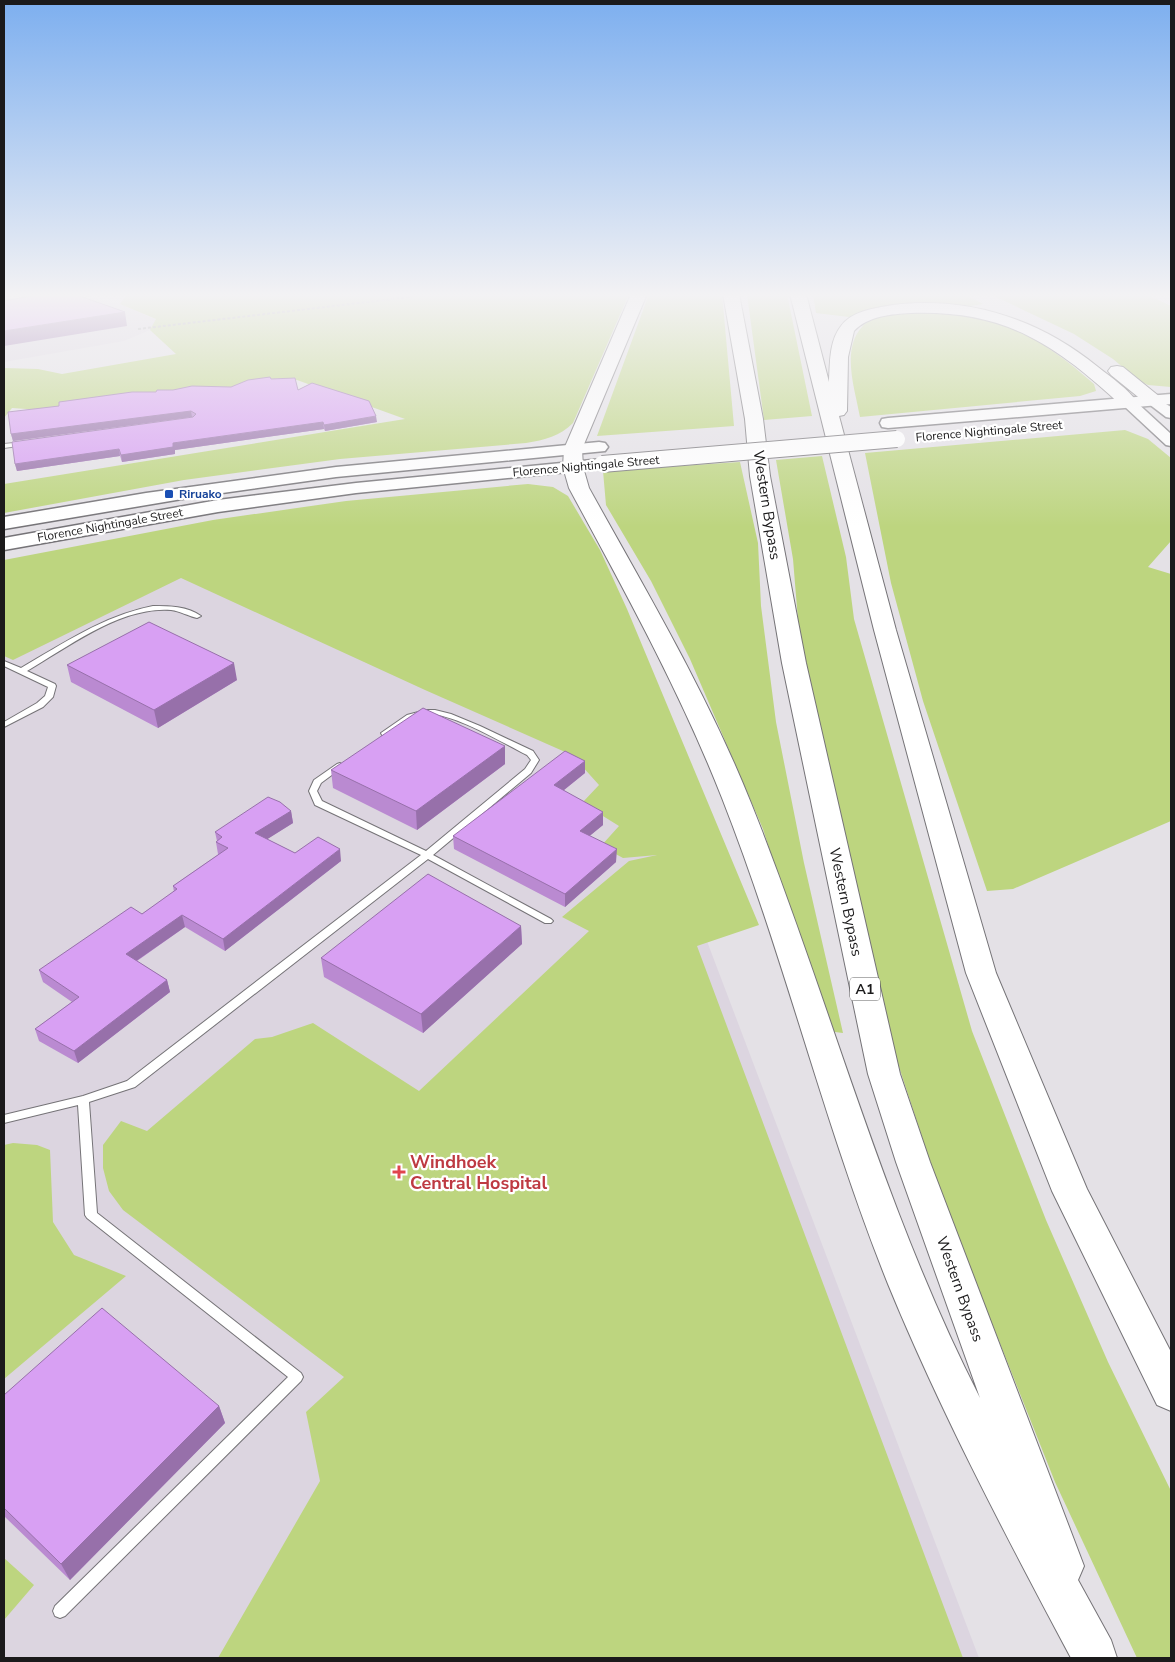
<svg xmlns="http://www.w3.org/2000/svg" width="1175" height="1662" viewBox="0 0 1175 1662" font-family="'Nunito Sans',sans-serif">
  <rect width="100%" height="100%" fill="#e4e1e6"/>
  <path fill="#dcd5e0" d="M 4,294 L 84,294 L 88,297 L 120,304 L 156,320 L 150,330 L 124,341 L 4,362 Z
    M 183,570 L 598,654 L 979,1658 L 4,1658 L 4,656 Z"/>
  <path fill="#bdd57f" d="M 134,294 L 629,294 L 573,423 C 560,436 545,440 526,443 L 340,459 L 184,480 L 4,513 L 4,484 L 405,419 L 297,380 L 41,410 L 12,408 L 4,418 L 4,368 L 38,369 L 62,374 L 176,354 L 150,330 L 156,319 L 120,304 L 125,297 Z
    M 649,294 L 722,294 L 734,426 L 597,436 Z
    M 747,294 L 787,294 L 812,416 L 764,420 Z
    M 813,294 L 964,294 L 983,304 L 970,306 L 914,304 L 849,317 L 816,313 Z
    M 990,294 L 1145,294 L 1171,306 L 1171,387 L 1148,385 L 1138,380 L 1113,359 L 1074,334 Z
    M 914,311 C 993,311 1035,332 1094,384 L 1096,391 L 1080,396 L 860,417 C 855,389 841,350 862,327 C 872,315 899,313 914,311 Z
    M 1125,430 L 1148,439 L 1171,458 L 1171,541 L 1148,567 L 1171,574 L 1171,821 L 1013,889 L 987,891 L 923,701 L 891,583 L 865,453 Z
    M 822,456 L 846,557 L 854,619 L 972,1031 L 1046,1220 L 1108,1362 L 1171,1491 L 1171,1658 L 1137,1658 L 1055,1482 L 941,1195 L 882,1015 L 799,632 L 793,559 L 776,460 Z
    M 740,462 L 758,543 L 761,606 L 776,722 L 804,863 L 843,1033 L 827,1031 L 763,829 L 690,659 L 651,581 L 606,505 L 603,471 Z
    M 528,484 L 553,487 L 568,496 L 600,550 L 627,609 L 759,925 L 697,946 L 963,1658 L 218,1658 L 320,1481 L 306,1412 L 344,1377 L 123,1210 L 109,1191 L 103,1168 L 103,1145 L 121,1121 L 147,1131 L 255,1039 L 272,1037 L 313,1023 L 419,1091 L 589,931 L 562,917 L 629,861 L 657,855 L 623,858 L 601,846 L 619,826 L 582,803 L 599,785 L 572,755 L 425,690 L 181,578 L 13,660 L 4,656 L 4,560 L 213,520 L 346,501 Z
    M 13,1143 L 37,1145 L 50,1150 L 53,1222 L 74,1255 L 126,1276 L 4,1379 L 4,1145 Z
    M 4,1558 L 34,1585 L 4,1620 Z"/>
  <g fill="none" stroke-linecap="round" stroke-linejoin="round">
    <g stroke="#757377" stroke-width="2">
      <path id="service" d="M 23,442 L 25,443 L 25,445 L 4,448 L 4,444 Z
        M 153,606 C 169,606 187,606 201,616 L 197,618 C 188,616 180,611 171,610 C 121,606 68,647 27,671 L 55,684 L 56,686 L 53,697 L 43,707 L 4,727 L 4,722 L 37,703 L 45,696 L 48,687 L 4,666 L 4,661 L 21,668 C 64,643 103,616 153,606 Z
        M 426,710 L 435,710 L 451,714 L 480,726 L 533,751 L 539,760 L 531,773 L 433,855 L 551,919 L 553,921 L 551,923 L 545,923 L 428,859 L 135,1087 L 89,1102 L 97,1213 L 301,1373 L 303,1377 L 301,1381 L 65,1616 L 60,1618 L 55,1616 L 53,1611 L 55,1606 L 288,1377 L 87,1218 L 85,1215 L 78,1105 L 4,1123 L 4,1115 L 83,1096 L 127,1081 L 421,855 L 315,805 L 309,791 L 314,780 L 337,764 L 340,763 L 344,766 L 321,783 L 317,791 L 322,801 L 426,851 L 525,769 L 531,760 L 527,755 C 503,743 452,712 426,714 C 412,716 399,727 388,735 L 382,735 L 381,733 L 407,715 Z"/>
    </g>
    <g stroke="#757377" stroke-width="2">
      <path id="minor" d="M 75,294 L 95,294 L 56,304 L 51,301 Z"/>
    </g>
    <g stroke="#757377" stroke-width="3">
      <path id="tertiary" d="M 1154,397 L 1171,407 L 1171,418 L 1166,417 L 1149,404 L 1147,401 Z
        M 1129,399 L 1134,400 L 1171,434 L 1171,446 L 1166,445 L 1124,406 L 1122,403 Z"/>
    </g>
    <g stroke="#757377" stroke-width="3">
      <path id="secondary" d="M 1171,394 L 1171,404 L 888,428 L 882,427 L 880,423 L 882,419 L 888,418 Z
        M 599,442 L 605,443 L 608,447 L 605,451 L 336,477 L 194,497 L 4,529 L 4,517 L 146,493 L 336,467 Z
        M 602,459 L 608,460 L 611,464 L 608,468 L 356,493 L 218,512 L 4,550 L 4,538 L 218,500 L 356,483 Z"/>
    </g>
    <g stroke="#757377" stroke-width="2">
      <path id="motorway" d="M 631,294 L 647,294 L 582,449 L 583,467 L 589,488 C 646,591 707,693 751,803 C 830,1000 882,1207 980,1398 L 896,1162 L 868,1074 L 782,663 L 750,476 L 745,419 L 723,294 L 739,294 L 763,419 L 770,476 L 806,663 L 900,1074 L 930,1162 L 1084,1566 L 1078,1580 L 1111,1640 L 1117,1658 L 1071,1658 C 1006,1536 941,1413 888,1284 C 824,1125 785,958 722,798 C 680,691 624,590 569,488 L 563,467 L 564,449 Z
        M 790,294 L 806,294 L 829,382 C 830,364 829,341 841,326 C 852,311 875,308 893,305 C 969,296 1039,319 1098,367 C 1112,378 1128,389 1138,403 L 1135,407 L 1123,407 C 1055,344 1006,310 911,313 C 891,314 868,316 854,331 L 848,357 L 847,411 L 844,415 L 839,416 L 896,630 L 996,973 L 1087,1189 L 1171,1352 L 1171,1411 L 1157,1405 L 1052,1191 L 966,973 L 874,630 Z
        M 1117,366 L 1123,367 L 1160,397 L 1163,401 L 1160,405 L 1148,405 L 1111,375 L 1108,371 L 1111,367 Z"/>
    </g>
    <path stroke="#a2a0a4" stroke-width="2" stroke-dasharray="3 2" stroke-linecap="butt" d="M 138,329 L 410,297 L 419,294"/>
    <use href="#service" fill="#fff" fill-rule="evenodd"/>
    <use href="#minor" fill="#fff" fill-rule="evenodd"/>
    <use href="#tertiary" fill="#fff" fill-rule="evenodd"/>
    <use href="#secondary" fill="#fff" fill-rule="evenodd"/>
    <use href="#motorway" fill="#fff" fill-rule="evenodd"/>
    <g stroke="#757377" stroke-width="18" stroke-linecap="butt">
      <path id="secondary-bridge" d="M 602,464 L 897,439"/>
    </g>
    <use href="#secondary-bridge" stroke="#fff" stroke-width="16"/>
  </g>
  <path fill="#ba8ad1" d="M 271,379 L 377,422 L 325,431 L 324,429 L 175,450 L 175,454 L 122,462 L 120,456 L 17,471 L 15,464 L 192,417 L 13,441 L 11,434 L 59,406 L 173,390 L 231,387 Z
    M 67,665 L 237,680 L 158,728 L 71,682 Z
    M 505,746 L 505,764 L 417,830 L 333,788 L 331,770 Z
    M 585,761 L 585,773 L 564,790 L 603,825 L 589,836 L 616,862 L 565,907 L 454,849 L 453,836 Z
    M 291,811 L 293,823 L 267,839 L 295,853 L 341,861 L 225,951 L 185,927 L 137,961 L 167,980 L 170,992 L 78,1063 L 39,1041 L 35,1029 L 72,1002 L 43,982 L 39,970 L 142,914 L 174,892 L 173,886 L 219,854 L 218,854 L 216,842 L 217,841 L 215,832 Z
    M 521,926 L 522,944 L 423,1033 L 324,977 L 321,958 Z
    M 4,1395 L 219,1406 L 225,1423 L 70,1580 L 4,1516 Z"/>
  <path fill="#9770aa" d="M 125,312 L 127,326 L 4,346 L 4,331 Z
    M 191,411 L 192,417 L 13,441 L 11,434 Z
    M 376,416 L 377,422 L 325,431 L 324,425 Z
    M 323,422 L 324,429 L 175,450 L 175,454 L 122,462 L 121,455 L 173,443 Z
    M 119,449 L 120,456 L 17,471 L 15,464 Z
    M 234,663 L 237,680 L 158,728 L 154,710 Z
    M 505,746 L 505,764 L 417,830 L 416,811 Z
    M 585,761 L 585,773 L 554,798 L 554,785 Z
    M 291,811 L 293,823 L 258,845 L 255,833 Z
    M 603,812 L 603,825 L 580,844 L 580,831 Z
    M 340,849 L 341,861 L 225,951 L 223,939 Z
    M 617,849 L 616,862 L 565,907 L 565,894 Z
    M 182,915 L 185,927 L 129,966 L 126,954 Z
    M 521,926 L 522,944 L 423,1033 L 421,1014 Z
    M 167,980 L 170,992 L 78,1063 L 74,1051 Z
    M 219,1406 L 225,1423 L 70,1580 L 61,1564 Z"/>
  <path fill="#d8a0f3" stroke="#9770aa" d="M 42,294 L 74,294 L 125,312 L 4,331 L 4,301 Z
    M 270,377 L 271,379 L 295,378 L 298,390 L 312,383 L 369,401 L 376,416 L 324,425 L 323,422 L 173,443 L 173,447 L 121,455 L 119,449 L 15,464 L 12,442 L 193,417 L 196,414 L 191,411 L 11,434 L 8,412 L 59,406 L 59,402 L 132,392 L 156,392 L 157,390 L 173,390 L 192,386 L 231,387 L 248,380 Z
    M 149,622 L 234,663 L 154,710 L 67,665 Z
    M 423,708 L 505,746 L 416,811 L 331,770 Z
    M 565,751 L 585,761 L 554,785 L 603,812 L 580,831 L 617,849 L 565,894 L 453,836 Z
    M 268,797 L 280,802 L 291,811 L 255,833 L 295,853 L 318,837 L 340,849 L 223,939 L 182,915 L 126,954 L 167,980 L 74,1051 L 35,1029 L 79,997 L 39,970 L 131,907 L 142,914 L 177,889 L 173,886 L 228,848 L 216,842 L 222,837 L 215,832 Z
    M 428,874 L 521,926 L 421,1014 L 321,958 Z
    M 102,1308 L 219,1406 L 61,1564 L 4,1508 L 4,1395 Z"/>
  <linearGradient id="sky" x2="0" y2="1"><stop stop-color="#7dafef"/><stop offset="0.56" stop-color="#f3f2f4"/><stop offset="1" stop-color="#f3f2f4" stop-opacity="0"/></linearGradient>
  <rect width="1175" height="527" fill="url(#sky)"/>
  <rect fill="#1a4fb4" stroke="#fff" stroke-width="2" x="164" y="489" width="10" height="10" rx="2.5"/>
  <path fill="#e0444e" stroke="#fff" stroke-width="2" d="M396.5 1164.5h5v5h5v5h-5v5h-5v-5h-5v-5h5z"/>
  <g text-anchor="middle" stroke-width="4.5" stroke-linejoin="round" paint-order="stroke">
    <g font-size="12" fill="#1b1a1b" stroke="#fff">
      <text transform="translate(989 431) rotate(-5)" y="4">Florence Nightingale Street</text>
      <text transform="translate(586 466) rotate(-5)" y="4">Florence Nightingale Street</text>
      <text transform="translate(110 525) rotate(-10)" y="4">Florence Nightingale Street</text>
    </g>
    <g font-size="12" font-weight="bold" fill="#164399" stroke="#fff" text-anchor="start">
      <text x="179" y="498">Riruako</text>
    </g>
    <rect fill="#fff" stroke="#5f5f5f" stroke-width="1" x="850" y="977.5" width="30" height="23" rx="4"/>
    <g font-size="14" font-weight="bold" fill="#1b1a1b">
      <text x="865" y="994">A1</text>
    </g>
    <g font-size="15" fill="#1b1a1b" stroke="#fff">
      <text transform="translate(767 505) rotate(81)" y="5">Western Bypass</text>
      <text transform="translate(846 902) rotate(78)" y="5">Western Bypass</text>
      <text transform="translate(960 1289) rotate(70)" y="5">Western Bypass</text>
    </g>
    <g font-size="18" font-weight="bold" fill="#be3a42" stroke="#fff" text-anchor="start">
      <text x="410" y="1168">Windhoek<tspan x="410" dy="21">Central Hospital</tspan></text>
    </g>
  </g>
  <rect width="1175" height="1662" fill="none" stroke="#1b1a1b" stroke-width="10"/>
</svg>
